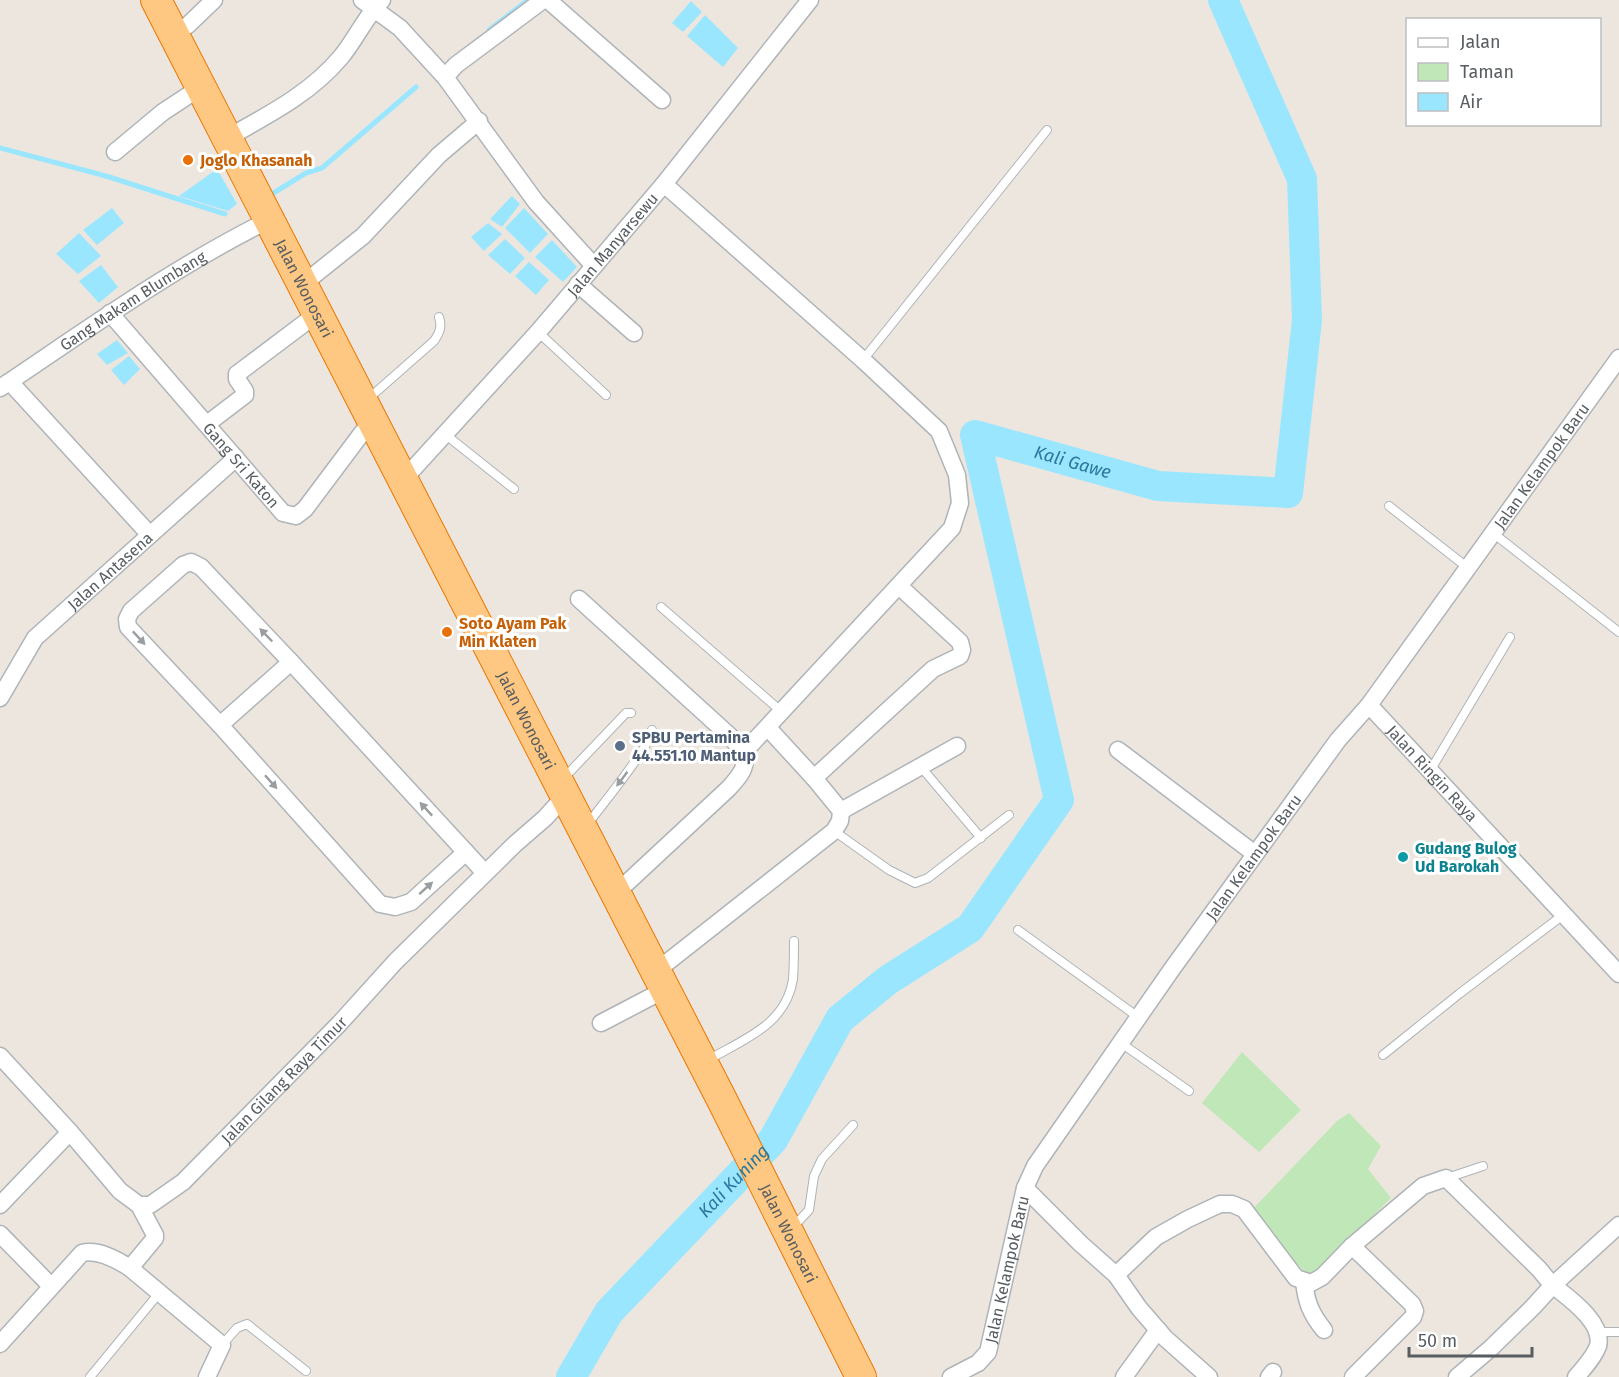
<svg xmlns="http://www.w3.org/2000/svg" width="1619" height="1377" viewBox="0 0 1619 1377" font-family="'Fira Sans',sans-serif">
  <rect width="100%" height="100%" fill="#ece6de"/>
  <path fill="#c0e7b7" d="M 1242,1052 L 1301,1110 L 1259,1152 L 1202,1103 Z
    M 1349,1113 L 1381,1146 L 1368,1169 L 1391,1198 L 1310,1278 L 1250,1212 L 1337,1121 Z"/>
  <path fill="#9be6ff" d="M 691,1 L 702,12 L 683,32 L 672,23 Z
    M 705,15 L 738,48 L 723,67 L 687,36 Z
    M 217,169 L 237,204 L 228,211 L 179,196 Z
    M 512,196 L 520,204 L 502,227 L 490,219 Z
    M 112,208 L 124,223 L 97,245 L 83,230 Z
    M 524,208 L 548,234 L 530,253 L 505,228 Z
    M 488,223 L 502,234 L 484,251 L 471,237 Z
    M 79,233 L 101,256 L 78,274 L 56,254 Z
    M 505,239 L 525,258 L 510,274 L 488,255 Z
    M 552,240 L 577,267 L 563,282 L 535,257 Z
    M 529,262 L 549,280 L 536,295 L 515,276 Z
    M 101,265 L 118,287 L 99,303 L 79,281 Z
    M 117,340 L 128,353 L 107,365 L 97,354 Z
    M 129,356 L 140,369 L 124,385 L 111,370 Z"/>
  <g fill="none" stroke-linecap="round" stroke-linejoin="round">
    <path stroke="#9be6ff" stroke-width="5" d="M 489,30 L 528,0
      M 0,148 L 106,176 L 225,214
      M 267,197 L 306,173 L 322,168 L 416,87"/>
    <path stroke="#9be6ff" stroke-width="30" id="s1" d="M 571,1377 L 609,1312 L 773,1140 L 840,1019 L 888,980 L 970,928 L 1059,800 L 975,435 L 1158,486 L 1288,493 L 1307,320 L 1302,179 L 1223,0"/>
    <g stroke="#afb4b8" stroke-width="10">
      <path id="lane" d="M 538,332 L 606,395
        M 863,360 L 1047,130
        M 368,399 L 434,341 C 440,332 442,327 439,317
        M 446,435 L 514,489
        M 1389,506 L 1468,568
        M 1493,533 L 1619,632
        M 661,607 L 782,712
        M 921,767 L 981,838
        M 1430,771 L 1510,637
        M 563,779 L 626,713 L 631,713
        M 587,825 C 598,810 653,743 652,730
        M 834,831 L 889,870 L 915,883 L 928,878 L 1009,815
        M 1018,930 L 1138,1017
        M 1121,1043 L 1189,1091
        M 1383,1055 L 1459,994 L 1563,915
        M 708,1060 C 744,1039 786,1025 793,979 C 794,966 794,953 794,941
        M 1447,1178 L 1483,1166
        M 793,1227 L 809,1210 L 814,1176 L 822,1159 L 853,1125
        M 1597,1332 L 1619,1332
        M 222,1345 L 237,1328 L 247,1324 L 306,1371
        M 90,1377 L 160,1292"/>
    </g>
    <g stroke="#afb4b8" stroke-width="19">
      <g id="street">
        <path d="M 362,0 L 400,28 L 445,77 L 536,202 L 594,266"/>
        <path d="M 548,0 L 662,100"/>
        <path d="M 174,34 L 188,25 L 214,0"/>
        <path d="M 445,77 L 456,65 L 543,0"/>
        <path d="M 227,138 C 268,115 310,94 341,57 C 356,39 365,17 382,0"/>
        <path d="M 115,152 L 163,112 L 201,87"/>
        <path d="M 664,184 L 863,360 L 939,431 L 957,475 L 960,503 L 952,528 L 743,753"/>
        <path d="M 303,284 L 363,236 L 439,155 L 479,121"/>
        <path d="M 578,284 L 634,333"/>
        <path id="s2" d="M 110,313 L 283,513 L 296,516 L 305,509 L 362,433 L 373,421"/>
        <path d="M 10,382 L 150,535"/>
        <path id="s3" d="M 0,388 C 88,329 174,267 269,220"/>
        <path d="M 207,424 L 245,395 L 245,391 L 237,379 L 237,374 L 318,313"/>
        <path id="s4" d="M 403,480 L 538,332 L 664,184 L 810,0"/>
        <path d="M 579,599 L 732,738 C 750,761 748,767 729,788 L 615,894"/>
        <path id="s5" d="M 0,698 L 35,638 L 236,458"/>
        <path id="s6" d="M 1369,705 L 1619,974"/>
        <path d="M 220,725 L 291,662"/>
        <path d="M 1118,750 L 1255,854"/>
        <path d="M 814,778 L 933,669 L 960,656 L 962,650 L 960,642 L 899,586"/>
        <path d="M 841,811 L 957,746"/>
        <path d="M 466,852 L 411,902 L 395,907 L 380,904 L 220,725 L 128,627 L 127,619 L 131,611 L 183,565 L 191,562 L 201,567 L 291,662 L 474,861 L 485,873"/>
        <path d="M 655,972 L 834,831 L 840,821 L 841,811 L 814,778 L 768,728"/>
        <path d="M 601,1023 L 664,990"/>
        <path id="s7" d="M 0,1056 L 70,1132 L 120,1191 L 139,1205 L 150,1205 L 183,1182 L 339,1024 L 395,962 L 515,844 L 545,818 L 565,796"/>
        <path d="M 1025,1188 L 1081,1244 L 1116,1275 L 1139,1308 L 1165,1338 L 1209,1377"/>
        <path d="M 0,1205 L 70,1132"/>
        <path d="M 139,1205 L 155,1235 L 155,1238 L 130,1268 L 222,1345 L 207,1377"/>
        <path d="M 0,1234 L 50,1285"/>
        <path d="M 1352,1246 L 1412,1304 L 1415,1311 L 1413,1317 L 1353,1377"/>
        <path d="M 1116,1275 L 1156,1237 L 1188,1219 L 1220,1204 L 1232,1204 L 1244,1209 L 1296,1278 L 1311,1283 L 1322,1277 L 1352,1246 L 1423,1186 L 1446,1178 L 1539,1269 C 1544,1275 1549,1282 1555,1287 C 1570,1299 1604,1323 1598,1346 C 1594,1357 1584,1368 1576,1377"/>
        <path d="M 1304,1281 C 1306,1302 1311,1314 1324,1330"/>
        <path d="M 0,1344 L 82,1253 C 98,1249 116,1259 130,1268"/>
        <path id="s8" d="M 951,1377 L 978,1363 L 988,1352 L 1025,1188 L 1035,1166 L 1172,969 L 1338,740 L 1369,705 L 1619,358"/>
        <path d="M 1124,1377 L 1158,1330"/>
        <path d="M 1269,1377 L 1273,1372"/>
        <path d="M 1457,1377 L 1491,1348 L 1533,1307 L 1553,1285 L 1619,1225"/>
      </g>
    </g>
    <g stroke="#ea7600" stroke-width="32">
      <g id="highway">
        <path id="s9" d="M 156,0 L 722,1100 L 861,1377"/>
      </g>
    </g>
    <use href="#lane" stroke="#fff" stroke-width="8"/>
    <use href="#street" stroke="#fff" stroke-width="16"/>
    <use href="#highway" stroke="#ffc882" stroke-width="30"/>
  </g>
  <defs><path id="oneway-solid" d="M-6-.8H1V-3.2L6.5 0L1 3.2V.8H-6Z" transform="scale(1.5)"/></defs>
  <g fill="#9a9ea0">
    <use href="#oneway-solid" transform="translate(266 635) rotate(-134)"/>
    <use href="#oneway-solid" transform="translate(139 638) rotate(47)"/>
    <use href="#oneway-solid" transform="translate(622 779) rotate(127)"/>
    <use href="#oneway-solid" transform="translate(271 782) rotate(48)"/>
    <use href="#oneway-solid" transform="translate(426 809) rotate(-133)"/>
    <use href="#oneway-solid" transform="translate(426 888) rotate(-42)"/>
  </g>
  <g fill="#e8710a" stroke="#fff" stroke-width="2">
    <circle cx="188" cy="160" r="6"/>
    <circle cx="447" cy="632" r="6"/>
  </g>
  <circle fill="#5c6f8a" stroke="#fff" stroke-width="2" cx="620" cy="746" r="6"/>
  <circle fill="#0f9aa8" stroke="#fff" stroke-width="2" cx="1403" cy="857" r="6"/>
  <g text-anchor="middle" stroke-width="6" stroke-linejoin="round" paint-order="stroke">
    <g font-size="16" font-weight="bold" fill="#c56008" stroke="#fff" text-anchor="start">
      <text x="200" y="166">Joglo Khasanah</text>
      <text x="459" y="629">Soto Ayam Pak<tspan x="459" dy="18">Min Klaten</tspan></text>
    </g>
    <g font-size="16" fill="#575d61" stroke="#fff">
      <text dy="6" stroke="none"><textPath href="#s4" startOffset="315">Jalan Manyarsewu</textPath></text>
      <text dy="6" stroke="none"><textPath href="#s9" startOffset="324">Jalan Wonosari</textPath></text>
      <text dy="6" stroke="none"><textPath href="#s3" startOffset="159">Gang Makam Blumbang</textPath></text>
      <text dy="6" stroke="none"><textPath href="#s2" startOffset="201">Gang Sri Katon</textPath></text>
      <text dy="6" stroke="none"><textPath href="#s8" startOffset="1102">Jalan Kelampok Baru</textPath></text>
      <text dy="6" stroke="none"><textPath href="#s5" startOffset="170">Jalan Antasena</textPath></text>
      <text dy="6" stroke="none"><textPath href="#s9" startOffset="810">Jalan Wonosari</textPath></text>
      <text dy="6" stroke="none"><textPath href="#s6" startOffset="93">Jalan Ringin Raya</textPath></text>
      <text dy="6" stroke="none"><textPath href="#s8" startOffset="616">Jalan Kelampok Baru</textPath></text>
      <text dy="6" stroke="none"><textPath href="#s7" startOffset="399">Jalan Gilang Raya Timur</textPath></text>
      <text dy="6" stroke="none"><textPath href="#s9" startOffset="1386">Jalan Wonosari</textPath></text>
      <text dy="6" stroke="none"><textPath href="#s8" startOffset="130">Jalan Kelampok Baru</textPath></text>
    </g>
    <g font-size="16" font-weight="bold" fill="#4e5e75" stroke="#fff" text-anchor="start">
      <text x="632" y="743">SPBU Pertamina<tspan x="632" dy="18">44.551.10 Mantup</tspan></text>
    </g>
    <g font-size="16" font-weight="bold" fill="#0d838f" stroke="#fff" text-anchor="start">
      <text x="1415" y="854">Gudang Bulog<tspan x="1415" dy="18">Ud Barokah</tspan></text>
    </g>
    <g font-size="18" font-style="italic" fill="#2b789d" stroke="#fff">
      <text dy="6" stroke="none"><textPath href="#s1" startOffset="1242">Kali Gawe</textPath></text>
      <text dy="6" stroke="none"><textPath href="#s1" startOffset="256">Kali Kuning</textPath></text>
    </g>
  </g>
  <rect x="1406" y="18" width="195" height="108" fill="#ffffff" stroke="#bcbec0" stroke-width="1.5"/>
  <rect x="1418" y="38" width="30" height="9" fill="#ffffff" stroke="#bcbec0" stroke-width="1.5"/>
  <text x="1460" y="48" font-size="18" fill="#575d61">Jalan</text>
  <rect x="1418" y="63" width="30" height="18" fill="#c0e7b7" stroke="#bcbec0" stroke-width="1.5"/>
  <text x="1460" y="78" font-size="18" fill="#575d61">Taman</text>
  <rect x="1418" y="93" width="30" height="18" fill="#9be6ff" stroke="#bcbec0" stroke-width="1.5"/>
  <text x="1460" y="108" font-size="18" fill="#575d61">Air</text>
  <path d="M1409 1347v9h123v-9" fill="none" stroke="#575d61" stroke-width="3"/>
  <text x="1418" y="1347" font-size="18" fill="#575d61" stroke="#ffffff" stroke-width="4.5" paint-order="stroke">50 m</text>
</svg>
